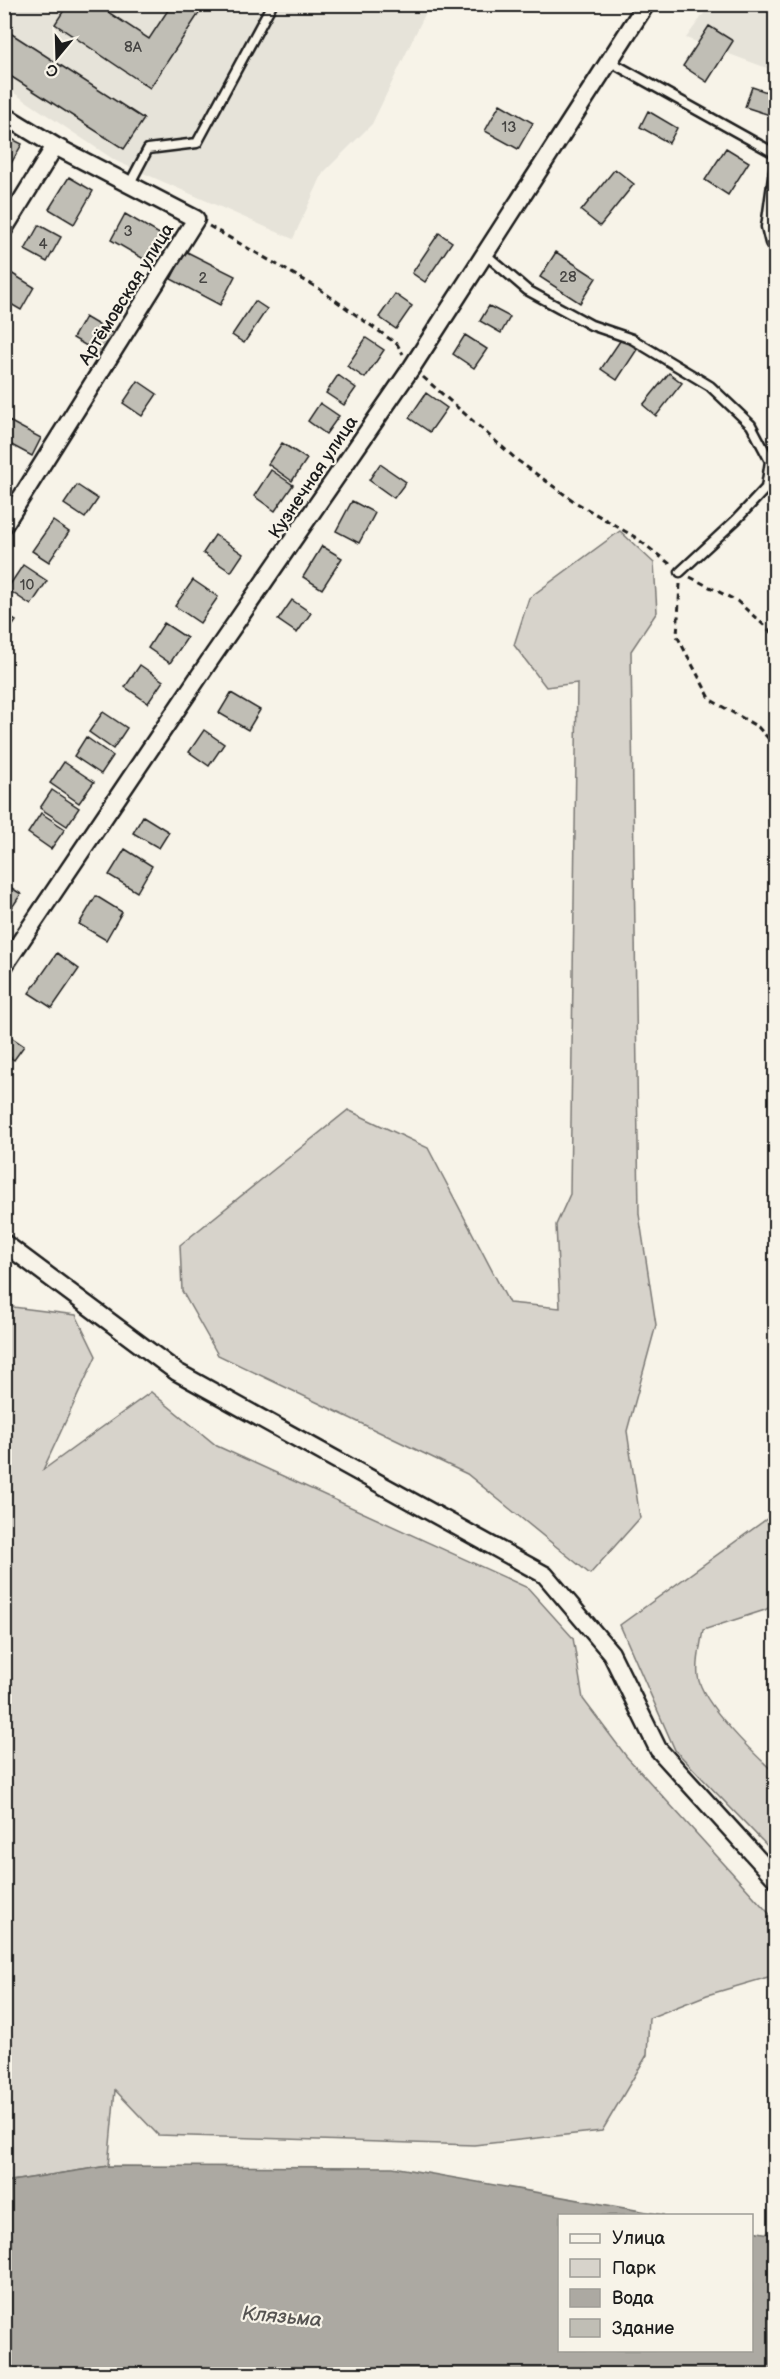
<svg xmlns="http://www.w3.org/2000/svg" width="780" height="2379" viewBox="0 0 780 2379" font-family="'Balsamiq Sans',sans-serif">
  <rect width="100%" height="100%" fill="#f7f3e8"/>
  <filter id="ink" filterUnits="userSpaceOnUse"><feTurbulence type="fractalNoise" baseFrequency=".0167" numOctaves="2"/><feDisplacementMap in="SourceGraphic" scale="12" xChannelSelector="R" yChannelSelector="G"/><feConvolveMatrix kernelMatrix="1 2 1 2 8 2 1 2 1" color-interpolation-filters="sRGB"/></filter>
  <g filter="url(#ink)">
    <path fill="#e6e3d9" d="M 407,4 L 425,14 L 372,124 L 323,173 L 293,239 L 116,161 L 5,87 L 4,5 Z
      M 710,5 L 775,5 L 775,71 L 686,38 Z"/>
    <path fill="#d7d3cb" stroke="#7a7874" stroke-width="1.5" d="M 620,531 L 654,563 L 657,612 L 631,651 L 639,1214 L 656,1325 L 627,1431 L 640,1518 L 590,1574 L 467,1474 L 218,1355 L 182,1291 L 180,1245 L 348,1110 L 428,1148 L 509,1303 L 560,1308 L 556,1225 L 570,1194 L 577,683 L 546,687 L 514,645 L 529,598 Z
      M 5,1306 L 76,1315 L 96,1356 L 43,1470 L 151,1392 L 217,1446 L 528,1588 L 573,1638 L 583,1699 L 626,1756 L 775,1920 L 775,1975 L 707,1995 L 649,2018 L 647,2055 L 602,2131 L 474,2145 L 158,2135 L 115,2090 L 108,2166 L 5,2182 Z
      M 775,1513 L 775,1604 L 765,1610 L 703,1630 C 701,1644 696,1662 698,1676 C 701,1703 755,1755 775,1773 L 775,1854 L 675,1750 L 620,1625 Z"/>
    <path fill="#aca9a2" stroke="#72716c" stroke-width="1.5" d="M 108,2166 L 393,2167 L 664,2215 L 560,2216 L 560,2350 L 752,2350 L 752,2231 L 775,2235 L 775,2374 L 5,2374 L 5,2182 Z"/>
    <path fill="#c0beb5" stroke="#1c1c1c" stroke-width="1.5" d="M 68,4 L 96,4 L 149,39 L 172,4 L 205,4 L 150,88 L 55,24 Z
      M 709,26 L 733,41 L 707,82 L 683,66 Z
      M 4,29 L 144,119 L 124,149 L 4,72 Z
      M 752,87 L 776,95 L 776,117 L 745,107 Z
      M 500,104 L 533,123 L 518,149 L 485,131 Z
      M 648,111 L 677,128 L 669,143 L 640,127 Z
      M 4,135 L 22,144 L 9,167 L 4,164 Z
      M 726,148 L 749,162 L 728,195 L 705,180 Z
      M 615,169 L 634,184 L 600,226 L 581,211 Z
      M 69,177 L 93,191 L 74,224 L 49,209 Z
      M 125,214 L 163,236 L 149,262 L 111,240 Z
      M 39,225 L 61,237 L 47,262 L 25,250 Z
      M 439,233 L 452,242 L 425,282 L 412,273 Z
      M 185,251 L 235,276 L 220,305 L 171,279 Z
      M 556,252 L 596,278 L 580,303 L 540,277 Z
      M 11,273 L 34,287 L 21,310 L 4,300 L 4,284 Z
      M 395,294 L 412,306 L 396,329 L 379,317 Z
      M 255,301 L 267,309 L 244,343 L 232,335 Z
      M 489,306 L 510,317 L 501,333 L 480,321 Z
      M 85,317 L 114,334 L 102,355 L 73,338 Z
      M 465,335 L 487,349 L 474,368 L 453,354 Z
      M 366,338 L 384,350 L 365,378 L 347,366 Z
      M 622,338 L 638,348 L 617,380 L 601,369 Z
      M 669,373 L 682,383 L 656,416 L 643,405 Z
      M 338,375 L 356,388 L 344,405 L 326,393 Z
      M 138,381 L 157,394 L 142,416 L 123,403 Z
      M 426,393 L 447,408 L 430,432 L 409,418 Z
      M 320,403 L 339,416 L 326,434 L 308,421 Z
      M 9,421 L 41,438 L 32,456 L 4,441 L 4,430 Z
      M 282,443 L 307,459 L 292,481 L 268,464 Z
      M 380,464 L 406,482 L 394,498 L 369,480 Z
      M 271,470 L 293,485 L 275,511 L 254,496 Z
      M 77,485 L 98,499 L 85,518 L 64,504 Z
      M 352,501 L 375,513 L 359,543 L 336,531 Z
      M 53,521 L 69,532 L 49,562 L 32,551 Z
      M 215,535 L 243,554 L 231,572 L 203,553 Z
      M 322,546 L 342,558 L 322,589 L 303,577 Z
      M 23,565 L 47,581 L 31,605 L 7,589 Z
      M 193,580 L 218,597 L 200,623 L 175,606 Z
      M 292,600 L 311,613 L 297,633 L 278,620 Z
      M 4,614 L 16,621 L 4,638 Z
      M 164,623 L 187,638 L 170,663 L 148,648 Z
      M 140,665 L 163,681 L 148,703 L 125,687 Z
      M 231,693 L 260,710 L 248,730 L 219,713 Z
      M 103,712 L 127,728 L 113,749 L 89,732 Z
      M 204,730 L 224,744 L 209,766 L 189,752 Z
      M 86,737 L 113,756 L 101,774 L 74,756 Z
      M 64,762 L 94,782 L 79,803 L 50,783 Z
      M 52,790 L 79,808 L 67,826 L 40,808 Z
      M 41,813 L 65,829 L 51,849 L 28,833 Z
      M 143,816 L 169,832 L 159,848 L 133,833 Z
      M 125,849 L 152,866 L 137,892 L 109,875 Z
      M 4,883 L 21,894 L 9,912 L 4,910 Z
      M 96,896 L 122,912 L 106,940 L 79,924 Z
      M 57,953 L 79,969 L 52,1008 L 29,993 Z
      M 5,1033 L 24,1046 L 14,1060 L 4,1053 Z"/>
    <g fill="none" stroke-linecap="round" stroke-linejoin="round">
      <g stroke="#1c1c1c" stroke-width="13">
        <path id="lane" d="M 609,61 L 776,154
          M 776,156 L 766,227 L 770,243 L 776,247
          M 129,185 L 148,149 L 197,143 L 272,4
          M 484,253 L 527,290 L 591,325 L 632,339 L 710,386 L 751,425 L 770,461 L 766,488 L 736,520 L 680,572"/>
      </g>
      <g stroke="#1c1c1c" stroke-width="21">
        <path id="street" d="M 4,115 L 55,146 L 196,219 L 4,525
          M 4,229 L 55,146
          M 4,966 L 208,663 L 412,367 L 646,4
          M 4,1243 L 177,1372 L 545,1575 L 611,1653 L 658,1749 L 776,1879"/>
      </g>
      <path stroke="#1c1c1c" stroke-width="3" stroke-dasharray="6 4.5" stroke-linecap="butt" d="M 209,226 L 318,288 L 397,344 L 403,354
        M 423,377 L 517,460 L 575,502 L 635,537 L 670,564
        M 690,577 L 737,601 L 776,636
        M 680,584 L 677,636 L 711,700 L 758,727 L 776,747"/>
      <use href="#lane" stroke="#f7f3e8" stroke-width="8"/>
      <use href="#street" stroke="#f7f3e8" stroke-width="16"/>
    </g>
  </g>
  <g text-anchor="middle" stroke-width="4.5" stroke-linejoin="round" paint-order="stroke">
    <g font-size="15" fill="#454442">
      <text x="133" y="52">8А</text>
      <text x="509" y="132">13</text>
      <text x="128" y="236">3</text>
      <text x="43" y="249">4</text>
      <text x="568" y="282">28</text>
      <text x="203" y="283">2</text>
      <text x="27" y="590">10</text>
    </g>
    <g font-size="18" fill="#1c1c1c" stroke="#f7f3e8">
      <text transform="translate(126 294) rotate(-58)" y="6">Артёмовская улица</text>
      <text transform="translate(313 477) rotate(-56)" y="6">Кузнечная улица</text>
    </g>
    <g font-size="20" font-style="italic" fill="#565452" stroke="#f7f3e8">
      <text transform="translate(282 2316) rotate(5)" y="7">Клязьма</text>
    </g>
  </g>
  <rect width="780" height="2379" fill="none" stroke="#f7f3e8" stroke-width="24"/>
  <rect x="12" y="12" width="756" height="2355" fill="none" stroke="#1c1c1c" stroke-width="2" filter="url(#ink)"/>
  <rect x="558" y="2214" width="195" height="138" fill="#f7f3e8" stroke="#9f9d96" stroke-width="1.5"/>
  <rect x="570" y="2234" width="30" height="9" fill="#f7f3e8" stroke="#9f9d96" stroke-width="1.5"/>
  <text x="612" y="2244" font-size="18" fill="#1c1c1c">Улица</text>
  <rect x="570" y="2259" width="30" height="18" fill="#d7d3cb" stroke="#9f9d96" stroke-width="1.5"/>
  <text x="612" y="2274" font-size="18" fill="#1c1c1c">Парк</text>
  <rect x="570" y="2289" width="30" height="18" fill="#aca9a2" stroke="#9f9d96" stroke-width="1.5"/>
  <text x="612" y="2304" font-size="18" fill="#1c1c1c">Вода</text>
  <rect x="570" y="2319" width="30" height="18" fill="#c0beb5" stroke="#9f9d96" stroke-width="1.5"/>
  <text x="612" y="2334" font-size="18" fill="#1c1c1c">Здание</text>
  <g transform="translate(57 57) rotate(199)" stroke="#f7f3e8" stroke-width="4.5" paint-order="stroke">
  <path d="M0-4.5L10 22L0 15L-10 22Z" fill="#1c1c1c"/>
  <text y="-9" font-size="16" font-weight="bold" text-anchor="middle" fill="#1c1c1c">С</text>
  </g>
</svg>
